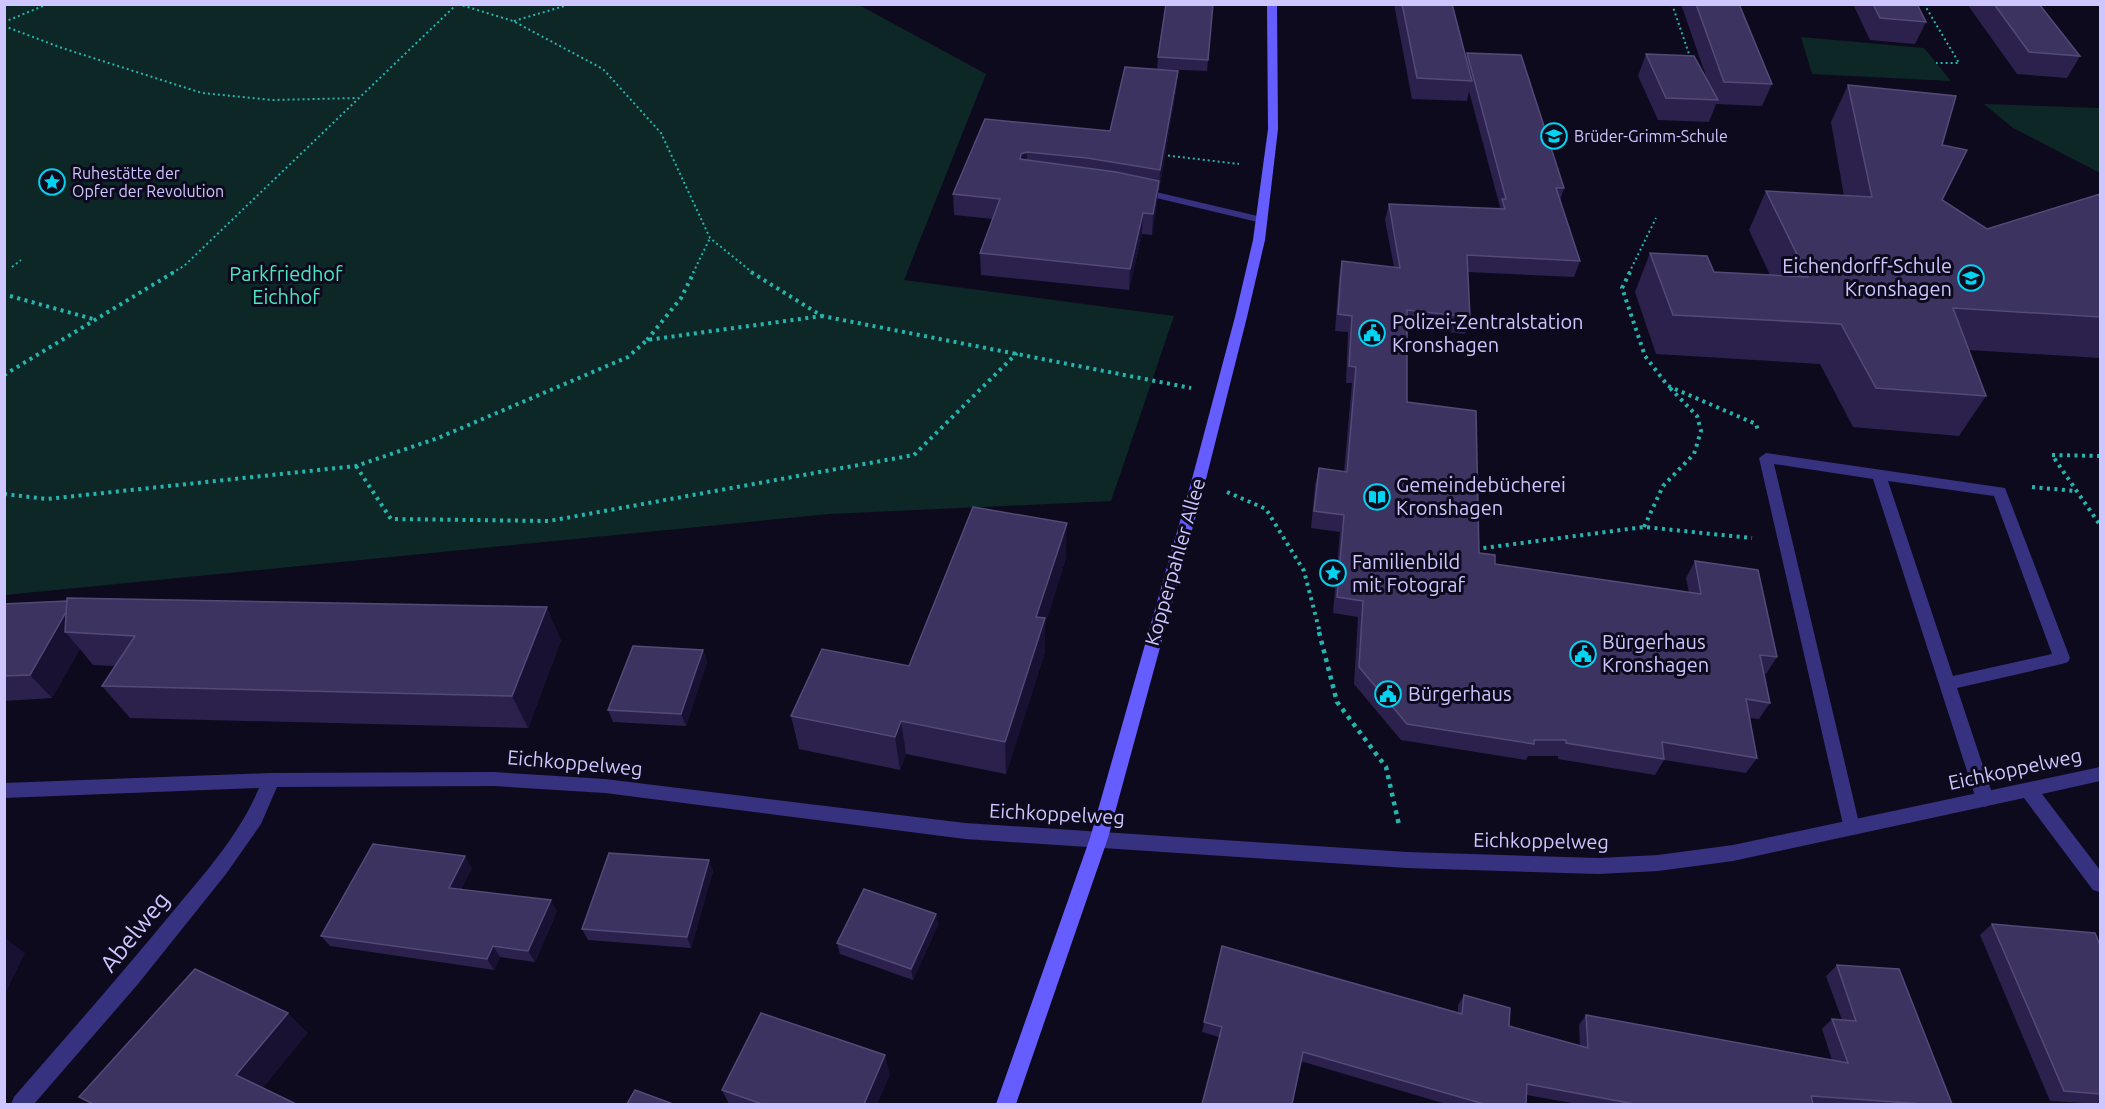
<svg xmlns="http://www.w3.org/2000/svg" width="2105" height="1109" viewBox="0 0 2105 1109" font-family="Ubuntu,sans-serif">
  <rect width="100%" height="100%" fill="#0e0a1d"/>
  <path fill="#0d2727" d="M 5,4 L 859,5 L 986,74 L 904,280 L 1174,316 L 1111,501 L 829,514 L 5,595 Z
    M 1801,37 L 1924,48 L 1951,81 L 1812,74 Z
    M 1984,104 L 2100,108 L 2100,173 L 2013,128 Z"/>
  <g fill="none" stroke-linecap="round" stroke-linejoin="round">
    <path stroke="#25b5af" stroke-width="2" stroke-dasharray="2 3" stroke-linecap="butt" d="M 458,4 L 513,21 L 603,69 L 661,133 L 710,238 L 753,273
      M 1672,4 L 1691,60
      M 1924,4 L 1959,63 L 1936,63
      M 514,21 L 571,4
      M 4,22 L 48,4
      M 4,26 L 62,48 L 202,93 L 273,100 L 358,98
      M 1163,155 L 1239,164
      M 12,267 L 21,260
      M 172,273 L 184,266 L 457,4
      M 693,273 L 710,238
      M 1629,273 L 1656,218"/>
    <path stroke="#25b5af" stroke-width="4" stroke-dasharray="3 4.5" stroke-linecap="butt" d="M 751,272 L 822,316 L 1191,388
      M 1630,272 L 1622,288 L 1645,356 L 1668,386 L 1756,424 L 1758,431
      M 10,296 L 93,319
      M 647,340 L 681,298 L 694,272
      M 4,375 L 174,272
      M 2100,456 L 2052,455 L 2100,525
      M 356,466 L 391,519 L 549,521 L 914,455 L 1017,353
      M 2032,487 L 2075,491
      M 1227,492 L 1266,509 L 1304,571 L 1320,633
      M 4,494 L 47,499 L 356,466 L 438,438 L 628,357 L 647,340 L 822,316
      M 1644,527 L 1663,486 L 1694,454 L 1701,431 L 1697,416 L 1670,388
      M 1476,549 L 1644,527 L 1752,538"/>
    <path stroke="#25b5af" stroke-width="4.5" stroke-dasharray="4 5" stroke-linecap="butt" d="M 1319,632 L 1337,702 L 1386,767 L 1399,825"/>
    <path fill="#363280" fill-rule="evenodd" d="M 1139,188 L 1266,218 L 1268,220 L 1262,223 L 1135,193 L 1135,189 Z
      M 1766,453 L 2005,488 L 2070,658 L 2068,662 L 2062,664 L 1957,688 L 1994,799 L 1991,804 L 1985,807 L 1979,804 L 1976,799 L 1873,479 L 1774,464 L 1860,827 L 1857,833 L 1851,835 L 1845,833 L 1759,458 ZM 1888,481 L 1994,496 L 2052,654 L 1953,676 Z"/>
    <path fill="#363280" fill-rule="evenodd" d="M 2100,767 L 2100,781 L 2042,794 L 2100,870 L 2100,892 L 2093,890 L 2024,798 L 1733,861 L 1658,871 L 1598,874 L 1407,868 L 965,839 L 605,793 L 494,786 L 277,787 L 261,824 L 226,874 L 138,984 L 34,1104 L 11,1104 L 14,1097 C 66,1037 119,977 170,915 C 203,875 239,836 259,788 L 4,798 L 4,783 L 271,773 L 494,772 L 605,779 L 965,823 L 1407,852 L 1598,858 L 1658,855 L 1733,845 Z"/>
    <path fill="#655dff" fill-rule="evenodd" d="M 1267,4 L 1277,4 L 1278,129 L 1265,240 L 1247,317 L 1206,479 L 1108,838 L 1016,1104 L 996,1104 L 1090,838 L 1192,479 L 1235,317 L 1253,240 L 1268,129 Z"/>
  </g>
  <path fill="#2b214c" d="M 1213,4 L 1207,71 L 1157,69 L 1158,57 Z
    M 1394,4 L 1452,4 L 1466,58 L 1467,53 L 1564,188 L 1560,201 L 1580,261 L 1574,277 L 1468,272 L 1470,317 L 1465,334 L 1407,327 L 1407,402 L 1479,553 L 1495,564 L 1689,593 L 1686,578 L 1695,561 L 1777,657 L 1766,674 L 1764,673 L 1770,703 L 1759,719 L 1750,718 L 1757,758 L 1746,773 L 1664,760 L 1655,775 L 1558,759 L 1558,756 L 1528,756 L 1526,760 L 1401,740 L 1354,684 L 1358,617 L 1333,613 L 1340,532 L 1311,528 L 1315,485 L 1319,468 L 1344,471 L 1352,383 L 1346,383 L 1348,332 L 1335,331 L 1339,278 L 1342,261 L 1394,267 L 1385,220 L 1389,204 L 1499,208 L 1500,207 L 1469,91 L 1467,101 L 1412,99 Z
    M 1681,4 L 1739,4 L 1772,84 L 1762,106 L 1716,104 L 1709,122 L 1658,120 L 1638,76 L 1646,54 L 1707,79 Z
    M 1853,4 L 1917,4 L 1926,22 L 1915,44 L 1870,40 Z
    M 1967,4 L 2039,4 L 2080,56 L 2067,78 L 2017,74 Z
    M 1178,71 L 1176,90 L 1159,191 L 1158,191 L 1157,202 L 1152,235 L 1142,234 L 1129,290 L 981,275 L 980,253 L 993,219 L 954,215 L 953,194 L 985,119 L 1110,131 Z
    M 1848,85 L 1942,145 L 1942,200 L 1987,229 L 2100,194 L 2100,358 L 1969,350 L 1986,396 L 1959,436 L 1853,427 L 1820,364 L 1656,354 L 1635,292 L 1650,253 L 1714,272 L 1770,275 L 1749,230 L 1766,191 L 1844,196 L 1831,122 Z
    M 1066,558 L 1045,625 L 1045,652 L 1006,774 L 906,754 L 900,770 L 799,749 L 791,716 L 909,666 Z
    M 67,601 L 561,640 L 528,728 L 130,718 L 102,686 L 115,666 L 93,665 L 80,649 L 52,698 L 4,701 L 4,604 Z
    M 703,650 L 707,662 L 686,726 L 613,722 L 608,710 Z
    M 709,860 L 713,871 L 691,948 L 588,940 L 582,929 Z
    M 472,868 L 461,889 L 557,911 L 535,962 L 500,957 L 494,970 L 330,946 L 321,936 Z
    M 936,914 L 938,925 L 913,980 L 840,954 L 837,943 Z
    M 1992,924 L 2100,945 L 2100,1104 L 2050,1101 L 1980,935 Z
    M 1222,946 L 1458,1013 L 1458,1005 L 1464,995 L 1509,1026 L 1580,1046 L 1579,1025 L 1586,1015 L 1832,1060 L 1822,1029 L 1832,1019 L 1842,1020 L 1826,976 L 1837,965 L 1952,1104 L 1577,1104 L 1527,1095 L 1526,1104 L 1446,1104 L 1202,1032 Z
    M 890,1074 L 877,1104 L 729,1104 L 722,1090 Z"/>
  <path fill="#181131" d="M 1178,71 L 1176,90 L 1159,191 L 1160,170 Z
    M 1027,152 L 1027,173 L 1021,180 L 1021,154 Z
    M 1159,181 L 1157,202 L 1152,235 L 1153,214 Z
    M 1143,213 L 1142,234 L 1129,290 L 1130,269 Z
    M 1067,523 L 1066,558 L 1045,625 L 1045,652 L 1006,774 L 1005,742 L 1036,617 Z
    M 73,601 L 65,632 L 80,649 L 52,698 L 30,675 Z
    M 547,607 L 561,640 L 528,728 L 512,696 Z
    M 703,650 L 707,662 L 686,726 L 681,714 Z
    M 901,721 L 906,754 L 900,770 L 895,737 Z
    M 465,856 L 472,868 L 457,899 L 449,888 Z
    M 709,860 L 713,871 L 691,948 L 687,937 Z
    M 551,900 L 557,911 L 535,962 L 528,951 Z
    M 936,914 L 938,925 L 913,980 L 911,969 Z
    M 4,937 L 25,953 L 4,996 Z
    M 493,946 L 500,957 L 494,970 L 487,959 Z
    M 288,1013 L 308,1033 L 258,1094 L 236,1075 Z
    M 885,1055 L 890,1074 L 877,1104 L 864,1104 Z"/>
  <path fill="#3d3360" stroke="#544a79" stroke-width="1.5" d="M 1166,4 L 1213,4 L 1208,60 L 1158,57 Z
    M 1402,4 L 1452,4 L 1472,81 L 1417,78 Z
    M 1696,4 L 1739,4 L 1772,84 L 1724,82 Z
    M 1873,4 L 1917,4 L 1926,22 L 1880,18 Z
    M 1994,4 L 2039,4 L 2080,56 L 2029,52 Z
    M 1467,53 L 1521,55 L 1564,188 L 1556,188 L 1580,261 L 1467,255 L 1470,317 L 1407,310 L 1407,402 L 1476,411 L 1479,553 L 1495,555 L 1495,564 L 1701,594 L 1695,561 L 1758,570 L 1777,657 L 1760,655 L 1770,703 L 1746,699 L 1757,758 L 1662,742 L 1664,759 L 1566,743 L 1566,740 L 1534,740 L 1534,744 L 1407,724 L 1359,667 L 1363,601 L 1337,597 L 1344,515 L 1314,511 L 1319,468 L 1347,472 L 1356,367 L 1349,366 L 1352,316 L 1338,314 L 1342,261 L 1400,268 L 1389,204 L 1505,209 L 1502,199 L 1506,199 Z
    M 1646,54 L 1694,56 L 1718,100 L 1666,98 Z
    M 1125,67 L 1178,71 L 1160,170 L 1087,158 L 1027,152 L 1021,154 L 1020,159 L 1116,172 L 1159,181 L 1153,214 L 1143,213 L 1130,269 L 980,253 L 1000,199 L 953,194 L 985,119 L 1110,131 Z
    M 1848,85 L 1956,96 L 1942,145 L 1967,150 L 1942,200 L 1987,229 L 2100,194 L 2100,317 L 1953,308 L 1986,396 L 1876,388 L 1841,324 L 1673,315 L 1650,253 L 1707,256 L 1714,272 L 1808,277 L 1766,191 L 1872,197 Z
    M 973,507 L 1067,523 L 1036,617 L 1045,618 L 1005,742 L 901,721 L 895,737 L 791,716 L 822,649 L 909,666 Z
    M 67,598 L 547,607 L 512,696 L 102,686 L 135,636 L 65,632 Z
    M 67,601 L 66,612 L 30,675 L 4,676 L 4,604 Z
    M 633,646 L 703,650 L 681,714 L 608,710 Z
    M 373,844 L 465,856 L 449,888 L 551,900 L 528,951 L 493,946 L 487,959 L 321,936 Z
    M 609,853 L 709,860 L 687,937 L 582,929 Z
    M 864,889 L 936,914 L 911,969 L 837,943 Z
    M 1992,924 L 2095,933 L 2100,945 L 2100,1094 L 2064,1091 Z
    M 1222,946 L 1462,1014 L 1464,995 L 1510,1008 L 1509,1026 L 1588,1048 L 1586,1015 L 1848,1063 L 1832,1019 L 1856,1021 L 1837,965 L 1899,969 L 1952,1104 L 1923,1104 L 1811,1096 L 1813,1104 L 1634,1104 L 1527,1084 L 1526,1104 L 1484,1104 L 1303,1052 L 1292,1104 L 1202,1104 L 1222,1027 L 1204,1022 Z
    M 195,969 L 288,1013 L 236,1075 L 296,1104 L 93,1104 L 79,1097 Z
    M 761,1013 L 885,1055 L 864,1104 L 762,1104 L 722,1090 Z
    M 635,1090 L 673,1104 L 627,1104 Z"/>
  <defs>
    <g id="school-ring" transform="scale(1.35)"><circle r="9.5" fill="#0e0a1d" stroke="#00d4f1" stroke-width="1.5"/><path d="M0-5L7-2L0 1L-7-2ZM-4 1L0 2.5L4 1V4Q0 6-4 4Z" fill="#00d4f1"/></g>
    <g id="sight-ring" transform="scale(1.35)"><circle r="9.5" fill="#0e0a1d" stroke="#00d4f1" stroke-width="1.5"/><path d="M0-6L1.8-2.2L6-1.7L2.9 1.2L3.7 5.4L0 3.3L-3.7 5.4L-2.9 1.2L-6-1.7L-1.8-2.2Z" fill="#00d4f1"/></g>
    <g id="civic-ring" transform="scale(1.35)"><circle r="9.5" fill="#0e0a1d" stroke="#00d4f1" stroke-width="1.5"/><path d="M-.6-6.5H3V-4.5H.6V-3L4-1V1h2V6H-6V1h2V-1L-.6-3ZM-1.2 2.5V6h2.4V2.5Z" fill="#00d4f1"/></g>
    <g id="library-ring" transform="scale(1.35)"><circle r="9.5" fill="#0e0a1d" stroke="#00d4f1" stroke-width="1.5"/><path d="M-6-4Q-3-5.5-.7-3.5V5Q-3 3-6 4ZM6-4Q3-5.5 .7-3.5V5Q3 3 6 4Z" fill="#00d4f1"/></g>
  </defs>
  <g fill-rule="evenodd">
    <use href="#school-ring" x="1554" y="136"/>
    <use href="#sight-ring" x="52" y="182"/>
    <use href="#school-ring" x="1971" y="278"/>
    <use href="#civic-ring" x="1372" y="333"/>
    <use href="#library-ring" x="1377" y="497"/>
    <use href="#sight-ring" x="1333" y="573"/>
    <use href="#civic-ring" x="1583" y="654"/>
    <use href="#civic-ring" x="1388" y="694"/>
  </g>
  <g text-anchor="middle" stroke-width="6" stroke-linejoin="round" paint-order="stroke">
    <g font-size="16" fill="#cec6ff" stroke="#0e0a1d" text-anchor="start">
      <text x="1574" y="142">Brüder-Grimm-Schule</text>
      <text x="72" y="179">Ruhestätte der<tspan x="72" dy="18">Opfer der Revolution</tspan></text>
    </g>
    <g font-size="20" fill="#cec6ff" stroke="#0e0a1d" text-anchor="start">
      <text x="1952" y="273" text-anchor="end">Eichendorff-Schule<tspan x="1952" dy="23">Kronshagen</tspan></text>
      <text x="1392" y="329">Polizei-Zentralstation<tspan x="1392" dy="23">Kronshagen</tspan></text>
      <text x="1396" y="492">Gemeindebücherei<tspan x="1396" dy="23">Kronshagen</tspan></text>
      <text x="1352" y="569">Familienbild<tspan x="1352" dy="23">mit Fotograf</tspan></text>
      <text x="1602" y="649">Bürgerhaus<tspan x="1602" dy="23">Kronshagen</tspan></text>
      <text x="1408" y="701">Bürgerhaus</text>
    </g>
    <g font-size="20" fill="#4ce6c2" stroke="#0e0a1d">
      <text x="286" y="281">Parkfriedhof<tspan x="286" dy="23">Eichhof</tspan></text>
    </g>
    <g font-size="20" fill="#cec6ff" stroke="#0e0a1d">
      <text transform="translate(1175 562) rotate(-74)" y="7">Kopperpahler Allee</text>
      <text transform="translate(575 763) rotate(5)" y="7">Eichkoppelweg</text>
      <text transform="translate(2015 769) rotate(-12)" y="7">Eichkoppelweg</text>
      <text transform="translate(1057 814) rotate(3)" y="7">Eichkoppelweg</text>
      <text transform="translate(1541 841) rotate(1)" y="7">Eichkoppelweg</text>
    </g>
    <g font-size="24" fill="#cec6ff" stroke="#0e0a1d">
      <text transform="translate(135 932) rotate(-51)" y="8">Abelweg</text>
    </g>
  </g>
  <rect width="2105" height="1109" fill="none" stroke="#cec6ff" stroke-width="12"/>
</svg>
